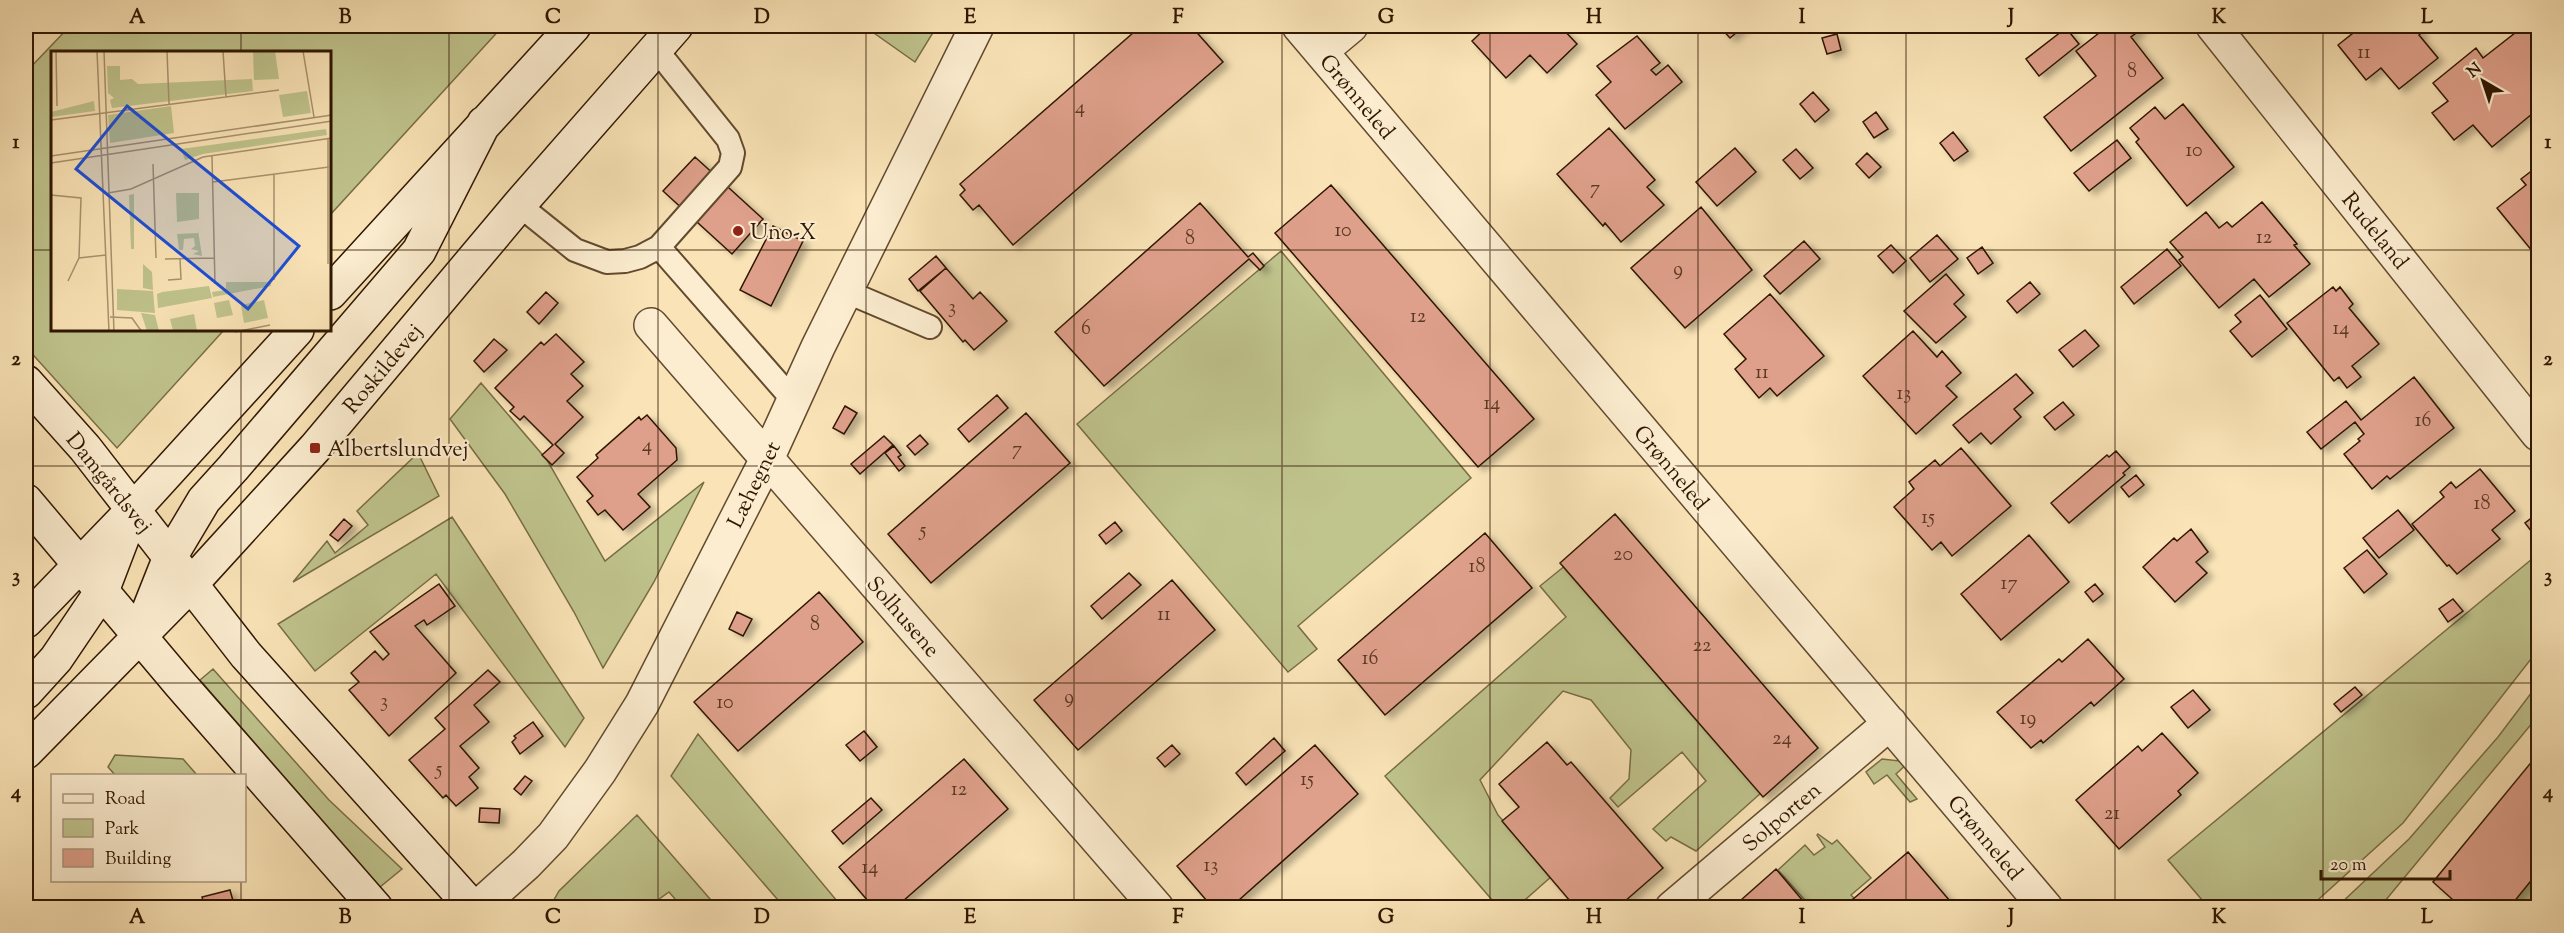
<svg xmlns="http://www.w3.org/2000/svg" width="2564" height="933" viewBox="0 0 2564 933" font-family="'Sorts Mill Goudy',serif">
  <defs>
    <filter id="shadow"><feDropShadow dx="6" dy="4" stdDeviation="3" flood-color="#0004"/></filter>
  </defs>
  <rect width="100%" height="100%" fill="#fae4b7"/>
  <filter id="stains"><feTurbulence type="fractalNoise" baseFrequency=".00333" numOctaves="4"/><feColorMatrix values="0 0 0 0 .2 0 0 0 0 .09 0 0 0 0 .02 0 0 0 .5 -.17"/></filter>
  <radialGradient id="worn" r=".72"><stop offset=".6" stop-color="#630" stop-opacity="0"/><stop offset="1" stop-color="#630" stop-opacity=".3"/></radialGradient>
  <path fill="#c0c48d" stroke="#786d46" stroke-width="1.5" d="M 70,26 L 503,26 L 330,215 L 330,52 L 52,52 L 52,330 L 224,330 L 117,448 L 26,347 L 26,72 Z
    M 864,26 L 937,26 L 915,62 Z
    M 1281,251 L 1471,478 L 1298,626 L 1317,649 L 1288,672 L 1077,424 Z
    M 481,383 L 547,460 L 605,561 L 704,482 L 654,582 L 603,668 L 574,612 L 505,494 L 450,419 Z
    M 418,453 L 439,496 L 293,582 L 327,541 L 335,553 L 368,525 L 357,511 Z
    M 452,517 L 584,718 L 565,747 L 436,574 L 315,671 L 278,624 Z
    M 2538,554 L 2538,650 L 2403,823 L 2310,907 L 2208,907 L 2168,860 Z
    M 1566,565 L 1762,792 L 1696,851 L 1671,837 L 1666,841 L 1653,829 L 1706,781 L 1682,752 L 1618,807 L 1610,798 L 1629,779 L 1631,750 L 1591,700 L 1563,691 L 1480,780 L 1498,815 L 1552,876 L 1518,906 L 1493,901 L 1385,776 L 1566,617 L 1540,586 Z
    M 213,669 L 329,800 L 402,869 L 380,887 L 200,680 Z
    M 2538,684 L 2538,716 L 2380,907 L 2337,907 L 2409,839 L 2498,737 Z
    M 698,734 L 842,907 L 784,907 L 671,776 Z
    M 115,755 L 183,759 L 197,775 L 115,775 L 108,767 Z
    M 1882,759 L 1909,762 L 1896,774 L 1917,799 L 1910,802 L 1887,775 L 1874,784 L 1866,772 Z
    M 637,815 L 717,907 L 682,907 L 669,892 L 648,907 L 550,907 L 559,891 Z
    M 1818,834 L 1832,844 L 1837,840 L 1871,878 L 1851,895 L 1854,898 L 1843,907 L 1811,907 L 1778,870 L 1805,845 L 1814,855 L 1825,847 L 1817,835 Z
    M 2538,872 L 2538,907 L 2509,907 Z"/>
  <path fill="#dfa08b" stroke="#2f1600" stroke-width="1.5" filter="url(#shadow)" d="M 1141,26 L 1191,26 L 1223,62 L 1013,245 L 979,205 L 973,210 L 960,195 L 965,190 L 960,184 Z
    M 1488,26 L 1560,26 L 1577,44 L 1547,73 L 1530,55 L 1506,78 L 1472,41 Z
    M 1719,26 L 1744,26 L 1730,38 Z
    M 2108,26 L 2137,26 L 2140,30 L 2131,37 L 2163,78 L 2071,151 L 2044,117 L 2096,76 L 2076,51 Z
    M 2348,26 L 2417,26 L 2422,32 L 2419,35 L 2438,58 L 2399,89 L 2381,68 L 2366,80 L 2338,45 L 2353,33 Z
    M 2524,26 L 2538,26 L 2538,109 L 2492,147 L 2473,125 L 2454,140 L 2432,113 L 2448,101 L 2433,83 L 2476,48 L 2483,58 Z
    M 2066,28 L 2079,44 L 2039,76 L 2026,59 Z
    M 1837,34 L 1841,50 L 1827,54 L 1822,38 Z
    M 1637,36 L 1660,63 L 1651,70 L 1656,75 L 1668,65 L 1682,82 L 1625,129 L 1596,95 L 1611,82 L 1597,66 Z
    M 1813,92 L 1829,110 L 1815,122 L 1800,104 Z
    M 2183,104 L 2234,167 L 2187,206 L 2136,142 L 2139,139 L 2130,128 L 2155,107 L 2165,119 Z
    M 1876,112 L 1888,129 L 1874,138 L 1863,122 Z
    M 1609,128 L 1655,180 L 1647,187 L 1664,205 L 1621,242 L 1605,223 L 1603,226 L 1557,174 Z
    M 1953,132 L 1968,151 L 1954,161 L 1940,143 Z
    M 2117,140 L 2131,158 L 2089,191 L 2074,173 Z
    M 1735,148 L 1756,172 L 1717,206 L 1696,182 Z
    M 1796,149 L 1813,168 L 1800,179 L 1783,160 Z
    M 1867,153 L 1881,167 L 1869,178 L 1856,164 Z
    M 695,157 L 763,219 L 732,254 L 663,191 Z
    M 2538,166 L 2538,256 L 2537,257 L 2497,208 L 2526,185 L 2521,179 Z
    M 1331,185 L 1534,419 L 1478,467 L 1275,233 Z
    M 2262,202 L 2297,244 L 2294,245 L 2310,264 L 2269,297 L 2254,279 L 2219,308 L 2179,260 L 2183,257 L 2170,242 L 2206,212 L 2219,228 L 2227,222 L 2232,227 Z
    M 1200,203 L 1248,257 L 1253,253 L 1264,266 L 1260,270 L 1249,259 L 1104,386 L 1055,332 Z
    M 1701,207 L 1752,270 L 1685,328 L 1631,268 Z
    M 773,226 L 803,241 L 771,306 L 740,290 Z
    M 1937,235 L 1958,259 L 1930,282 L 1910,258 Z
    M 1804,241 L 1820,259 L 1780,294 L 1764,276 Z
    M 1891,245 L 1906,261 L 1893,273 L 1878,256 Z
    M 1982,247 L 1993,263 L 1978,274 L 1967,258 Z
    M 2167,249 L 2181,266 L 2134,304 L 2121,287 Z
    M 936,256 L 946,268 L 918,291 L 909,279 Z
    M 946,268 L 973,299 L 980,292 L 1007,321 L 974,350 L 965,340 L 963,342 L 920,291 Z
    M 1946,274 L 1964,295 L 1954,304 L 1966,317 L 1936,343 L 1904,311 Z
    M 2030,282 L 2040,294 L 2017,313 L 2007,301 Z
    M 2333,287 L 2336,291 L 2340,287 L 2353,304 L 2349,308 L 2379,344 L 2352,366 L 2361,377 L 2347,388 L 2339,377 L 2334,381 L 2287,323 Z
    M 546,292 L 558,303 L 539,324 L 527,312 Z
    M 1770,294 L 1824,356 L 1777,396 L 1770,388 L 1759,398 L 1735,369 L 1746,359 L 1724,334 Z
    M 2260,295 L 2287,329 L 2252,357 L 2230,331 L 2241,322 L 2235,315 Z
    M 2085,330 L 2099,346 L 2073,367 L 2059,350 Z
    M 1913,331 L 1937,357 L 1942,351 L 1961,373 L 1946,386 L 1957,397 L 1916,434 L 1863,376 Z
    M 556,334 L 584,362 L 571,374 L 583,386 L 567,401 L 583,417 L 555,444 L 564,453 L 552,465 L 542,455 L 553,445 L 524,416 L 520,420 L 510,411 L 514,407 L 495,388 L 541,342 L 544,345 Z
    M 494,339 L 507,350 L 484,372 L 474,361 Z
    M 2016,374 L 2033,393 L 2014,409 L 2021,417 L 1991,444 L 1981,433 L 1969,443 L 1953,425 Z
    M 2414,377 L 2454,428 L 2390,479 L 2387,476 L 2372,489 L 2344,454 L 2360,441 L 2358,439 L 2364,434 L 2355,422 L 2321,449 L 2307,432 L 2346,401 L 2361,420 Z
    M 997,395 L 1008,408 L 969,442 L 958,429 Z
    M 2063,402 L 2074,415 L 2055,430 L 2044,417 Z
    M 845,406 L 857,413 L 844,434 L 833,428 Z
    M 1026,413 L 1070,463 L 931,583 L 888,534 Z
    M 647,415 L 676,448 L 677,460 L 638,494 L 650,507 L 623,530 L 605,510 L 598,515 L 587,501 L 593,496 L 577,477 L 598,458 L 596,455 L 639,417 L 641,420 Z
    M 920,435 L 928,444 L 915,455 L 907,446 Z
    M 884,436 L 893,445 L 860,474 L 851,464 Z
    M 894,446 L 901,455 L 898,457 L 905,466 L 899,471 L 885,453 Z
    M 1961,448 L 2011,506 L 1952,556 L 1941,542 L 1932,550 L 1894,507 L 1914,489 L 1909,482 L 1935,460 L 1940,466 Z
    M 2116,451 L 2130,467 L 2123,473 L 2125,475 L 2069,523 L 2051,503 L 2107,455 L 2109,457 Z
    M 2480,469 L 2515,511 L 2492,530 L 2500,539 L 2457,574 L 2449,565 L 2447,566 L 2412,524 L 2444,497 L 2440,492 L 2451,482 L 2456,488 Z
    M 2136,475 L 2144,485 L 2129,497 L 2121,487 Z
    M 2398,510 L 2414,530 L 2379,558 L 2363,538 Z
    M 2538,513 L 2538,540 L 2525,523 Z
    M 1615,514 L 1818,748 L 1763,797 L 1560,563 Z
    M 344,519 L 352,526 L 338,541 L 330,535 Z
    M 1115,522 L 1122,531 L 1106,544 L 1099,535 Z
    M 2191,529 L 2208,552 L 2196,562 L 2207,573 L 2175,602 L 2143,567 L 2174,538 L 2177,541 Z
    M 1485,533 L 1532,588 L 1385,715 L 1338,660 Z
    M 2029,535 L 2069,582 L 2001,640 L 1961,594 Z
    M 2367,550 L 2387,574 L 2364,593 L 2344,568 Z
    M 1129,573 L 1141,585 L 1102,619 L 1091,606 Z
    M 1172,580 L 1215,630 L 1078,750 L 1034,700 Z
    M 439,584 L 455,606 L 427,625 L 424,620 L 415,626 L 456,673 L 389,736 L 349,690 L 359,682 L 351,673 L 375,651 L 383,660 L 389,654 L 370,632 Z
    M 2095,584 L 2103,594 L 2093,602 L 2085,592 Z
    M 819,592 L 863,642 L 738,751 L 694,702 Z
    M 2453,599 L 2463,611 L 2448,622 L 2439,609 Z
    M 737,612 L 752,619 L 743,636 L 729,629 Z
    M 2088,639 L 2124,679 L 2094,706 L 2091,702 L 2043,743 L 2041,740 L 2031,748 L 1997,712 L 2059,659 L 2062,662 Z
    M 488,670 L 500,682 L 474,705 L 489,722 L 460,746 L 479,768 L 469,777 L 478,788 L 456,806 L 446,795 L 443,798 L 409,760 L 445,729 L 435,718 Z
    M 2355,687 L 2362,695 L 2341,712 L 2334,704 Z
    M 2193,690 L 2210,710 L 2188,728 L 2171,707 Z
    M 533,722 L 543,736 L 520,754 L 512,742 L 516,738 L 514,736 Z
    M 864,731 L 877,747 L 860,761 L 846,745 Z
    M 2162,733 L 2198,773 L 2178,791 L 2181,795 L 2119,849 L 2076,800 L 2138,746 L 2142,751 Z
    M 1274,738 L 1285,751 L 1246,785 L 1236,773 Z
    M 1547,742 L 1567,765 L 1571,762 L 1663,868 L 1617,908 L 1576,908 L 1502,821 L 1519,807 L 1499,784 Z
    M 1172,745 L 1180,754 L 1165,767 L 1157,758 Z
    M 1315,745 L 1358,794 L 1230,908 L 1213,908 L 1177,866 Z
    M 2538,754 L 2538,872 L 2509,908 L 2445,908 L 2452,899 L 2433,882 Z
    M 964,759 L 1008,809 L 895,908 L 874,908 L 839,867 Z
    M 525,776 L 532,781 L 521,795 L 514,789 Z
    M 871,798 L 882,810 L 843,844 L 832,831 Z
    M 480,808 L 500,809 L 499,823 L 479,822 Z
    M 1908,852 L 1956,908 L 1859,908 L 1852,900 Z
    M 1776,869 L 1809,908 L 1732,908 Z
    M 230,890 L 235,908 L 205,908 L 202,897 Z"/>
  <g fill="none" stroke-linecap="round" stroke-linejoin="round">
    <g stroke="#624a2e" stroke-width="26">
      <path id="lane" d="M 519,205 L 575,250 L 607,262 L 625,261 L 640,257 L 659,247 L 730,167 L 733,153 L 728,139 L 655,48
        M 659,247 L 793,400
        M 845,291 L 930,327"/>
    </g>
    <g stroke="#624a2e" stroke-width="36">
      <path id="street" d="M 1299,26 L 2046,908
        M 2213,26 L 2538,434
        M 1321,51 L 1351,26
        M 651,325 L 1157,908
        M 477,908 L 526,864 L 553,836 L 600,771 L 642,704 L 767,459 L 818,347 L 977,26
        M 1672,908 L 1890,723"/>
    </g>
    <g stroke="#2f1600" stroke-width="36">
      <path id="secondary" d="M 330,293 L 574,26
        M 26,382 L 85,448 L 246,655 L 473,908
        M 26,501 L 180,684 L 376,908
        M 26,621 L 133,510 L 297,330
        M 143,625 L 170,557 L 204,500 L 233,468 L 419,251 L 484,123
        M 26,692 L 56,659 L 102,591 L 128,523
        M 26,752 L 191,584 L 315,448 L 519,205 L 676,26"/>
    </g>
    <use href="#lane" stroke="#fcedd0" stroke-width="22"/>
    <use href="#street" stroke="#fcedd0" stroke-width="33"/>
    <use href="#secondary" stroke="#fcedd0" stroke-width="33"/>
  </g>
  <path fill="none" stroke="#2f1600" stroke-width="1.5" stroke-opacity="0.55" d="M 241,26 L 241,52M 449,26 L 449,908M 658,26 L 658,908M 866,26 L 866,908M 1074,26 L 1074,908M 1282,26 L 1282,908M 1490,26 L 1490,908M 1698,26 L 1698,908M 1906,26 L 1906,908M 2115,26 L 2115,908M 2323,26 L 2323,908M 26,250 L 52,250M 330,250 L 2538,250M 241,330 L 241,776M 26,466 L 2538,466M 26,683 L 2538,683M 241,880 L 241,908"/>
  <g fill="#8f2418" stroke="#fcedd0" stroke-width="2">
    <circle cx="738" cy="231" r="6"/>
    <rect x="309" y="442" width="12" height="12" rx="3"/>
  </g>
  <g text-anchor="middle" stroke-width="4.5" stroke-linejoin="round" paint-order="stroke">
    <g font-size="20" fill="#5b3823">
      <text x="2364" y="58">11</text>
      <text x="2132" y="77">8</text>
      <text x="1080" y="113">4</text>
      <text x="2194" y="156">10</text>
      <text x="1595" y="194">7</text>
      <text x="1343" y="236">10</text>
      <text x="2264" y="243">12</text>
      <text x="1190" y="244">8</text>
      <text x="1678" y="275">9</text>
      <text x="952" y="313">3</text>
      <text x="1418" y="322">12</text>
      <text x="1086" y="334">6</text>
      <text x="2341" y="334">14</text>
      <text x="1762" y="378">11</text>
      <text x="1904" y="399">13</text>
      <text x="1492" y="409">14</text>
      <text x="2423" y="426">16</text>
      <text x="647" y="451">4</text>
      <text x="1017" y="455">7</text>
      <text x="2482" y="509">18</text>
      <text x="1928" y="523">15</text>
      <text x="923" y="536">5</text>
      <text x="1623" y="560">20</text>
      <text x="1477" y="572">18</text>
      <text x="2009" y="589">17</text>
      <text x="1164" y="620">11</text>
      <text x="815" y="630">8</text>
      <text x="1702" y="651">22</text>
      <text x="1370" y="664">16</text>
      <text x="1069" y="703">9</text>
      <text x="384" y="707">3</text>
      <text x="725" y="708">10</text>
      <text x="2028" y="724">19</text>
      <text x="1782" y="744">24</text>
      <text x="439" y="775">5</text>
      <text x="1307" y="785">15</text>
      <text x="959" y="795">12</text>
      <text x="2112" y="819">21</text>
      <text x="1211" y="871">13</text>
      <text x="870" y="873">14</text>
    </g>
    <g font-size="22" fill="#2f1600" stroke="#fcedd0">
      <text transform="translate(1358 96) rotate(50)" y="8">Grønneled</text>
      <text transform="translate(2376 230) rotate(51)" y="8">Rudeland</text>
      <text transform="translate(382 368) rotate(-50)" y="8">Roskildevej</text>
      <text transform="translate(1672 467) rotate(50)" y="8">Grønneled</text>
      <text transform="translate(110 482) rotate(51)" y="8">Damgårdsvej</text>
      <text transform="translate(753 484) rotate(-64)" y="8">Læhegnet</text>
      <text transform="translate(904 616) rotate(49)" y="8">Solhusene</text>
      <text transform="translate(1781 816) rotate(-40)" y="8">Solporten</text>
      <text transform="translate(1986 837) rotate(50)" y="8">Grønneled</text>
    </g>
    <g font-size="22" fill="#2f1600" stroke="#fcedd0" text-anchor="start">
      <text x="750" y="239">Uno-X</text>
      <text x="327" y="456">Albertslundvej</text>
    </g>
  </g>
  <g transform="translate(51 51)">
    <rect width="280" height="280" fill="#fae4b7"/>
    <path d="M 202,0 L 224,0 L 228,28 L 203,29 ZM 56,15 L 69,15 L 69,29 L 81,28 L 87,33 L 201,28 L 202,40 L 61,57 L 59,49 L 63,47 L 57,42 ZM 256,40 L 260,62 L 232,66 L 228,44 ZM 43,50 L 44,60 L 0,66 L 0,61 ZM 120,55 L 123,82 L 59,92 L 57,64 ZM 275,78 L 276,84 L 152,103 L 134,109 L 130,98 ZM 125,142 L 148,142 L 148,168 L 126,171 ZM 83,143 L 83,198 L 80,198 L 78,144 ZM 147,179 L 151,205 L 142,203 L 148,200 L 140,198 L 144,195 L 143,187 L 133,188 L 132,199 L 128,199 L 126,183 L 147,182 ZM 92,213 L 101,221 L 102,239 L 92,237 ZM 175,231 L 220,231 L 220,235 L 162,246 L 161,241 L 175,239 ZM 158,235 L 161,247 L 107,257 L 106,243 L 111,241 ZM 66,238 L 102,240 L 104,262 L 66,259 ZM 178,249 L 182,264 L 166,267 L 163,252 ZM 213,249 L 217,267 L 193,272 L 190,254 ZM 90,262 L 104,264 L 108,280 L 96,280 ZM 143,263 L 146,280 L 122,280 L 119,268 Z" fill="#c0c48d"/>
    <path fill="none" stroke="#a9926e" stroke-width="1.5" d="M 5,0 L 6,55M 46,0 L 58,281M 53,0 L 63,281M 116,0 L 118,53M 172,0 L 175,46M 252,0 L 263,66M 0,69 L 228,39M 0,105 L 281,64M 161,105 L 164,233M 0,112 L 281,70M 102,113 L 105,207M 162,131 L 278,116M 57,142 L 80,138 L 152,106 L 281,87M 0,144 L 30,147 L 28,207M 114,208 L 163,207M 277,213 L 277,87M 117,229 L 130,228 L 129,208M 223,229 L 223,124M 17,230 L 28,207 L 55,204M 59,266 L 81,267 L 91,281M 184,281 L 219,274"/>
    <path fill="#1d4ed8" fill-opacity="0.15" stroke="#1d4ed8" stroke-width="3" d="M 76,55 L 248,195 L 197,258 L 25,118 Z"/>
    <rect width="280" height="280" fill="none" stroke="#2f1600" stroke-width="3"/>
  </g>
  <rect width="2564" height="933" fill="none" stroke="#fae4b7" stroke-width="66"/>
  <rect x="51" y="774" width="195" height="108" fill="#fcedd0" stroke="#aa977d" stroke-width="1.5"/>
  <rect x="63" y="794" width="30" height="9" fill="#fcedd0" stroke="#aa977d" stroke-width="1.5"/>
  <text x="105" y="804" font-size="18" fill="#2f1600">Road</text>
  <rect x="63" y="819" width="30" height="18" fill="#c0c48d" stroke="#aa977d" stroke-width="1.5"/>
  <text x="105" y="834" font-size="18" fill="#2f1600">Park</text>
  <rect x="63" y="849" width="30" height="18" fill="#dfa08b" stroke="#aa977d" stroke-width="1.5"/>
  <text x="105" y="864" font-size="18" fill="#2f1600">Building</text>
  <g transform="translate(2483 81) rotate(321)" stroke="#fcedd0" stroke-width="4.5" paint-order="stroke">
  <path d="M0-4.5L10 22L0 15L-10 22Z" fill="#2f1600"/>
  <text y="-9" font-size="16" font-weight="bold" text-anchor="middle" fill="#2f1600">N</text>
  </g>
  <path d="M2321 870v9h129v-9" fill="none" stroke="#2f1600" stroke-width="3"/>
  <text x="2330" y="870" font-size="18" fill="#2f1600" stroke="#fcedd0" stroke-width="4.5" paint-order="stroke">20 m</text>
  <rect x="33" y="33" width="2498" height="867" fill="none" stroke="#2f1600" stroke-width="2"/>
  <g font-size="20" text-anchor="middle" font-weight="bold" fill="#2f1600">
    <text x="137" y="23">A</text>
    <text x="345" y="23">B</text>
    <text x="553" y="23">C</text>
    <text x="762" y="23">D</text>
    <text x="970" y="23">E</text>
    <text x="1178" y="23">F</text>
    <text x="1386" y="23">G</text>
    <text x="1594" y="23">H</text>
    <text x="1802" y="23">I</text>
    <text x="2011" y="23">J</text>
    <text x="2219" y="23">K</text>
    <text x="2427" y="23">L</text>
    <text x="16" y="148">1</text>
    <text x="2548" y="148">1</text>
    <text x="16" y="365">2</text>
    <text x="2548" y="365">2</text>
    <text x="16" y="582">3</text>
    <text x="2548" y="582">3</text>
    <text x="16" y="798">4</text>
    <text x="2548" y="798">4</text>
    <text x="137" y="923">A</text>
    <text x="345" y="923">B</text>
    <text x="553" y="923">C</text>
    <text x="762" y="923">D</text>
    <text x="970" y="923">E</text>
    <text x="1178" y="923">F</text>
    <text x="1386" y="923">G</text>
    <text x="1594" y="923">H</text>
    <text x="1802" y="923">I</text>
    <text x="2011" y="923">J</text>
    <text x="2219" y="923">K</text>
    <text x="2427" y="923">L</text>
  </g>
  <rect width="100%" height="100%" filter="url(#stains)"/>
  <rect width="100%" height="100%" fill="url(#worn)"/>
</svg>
